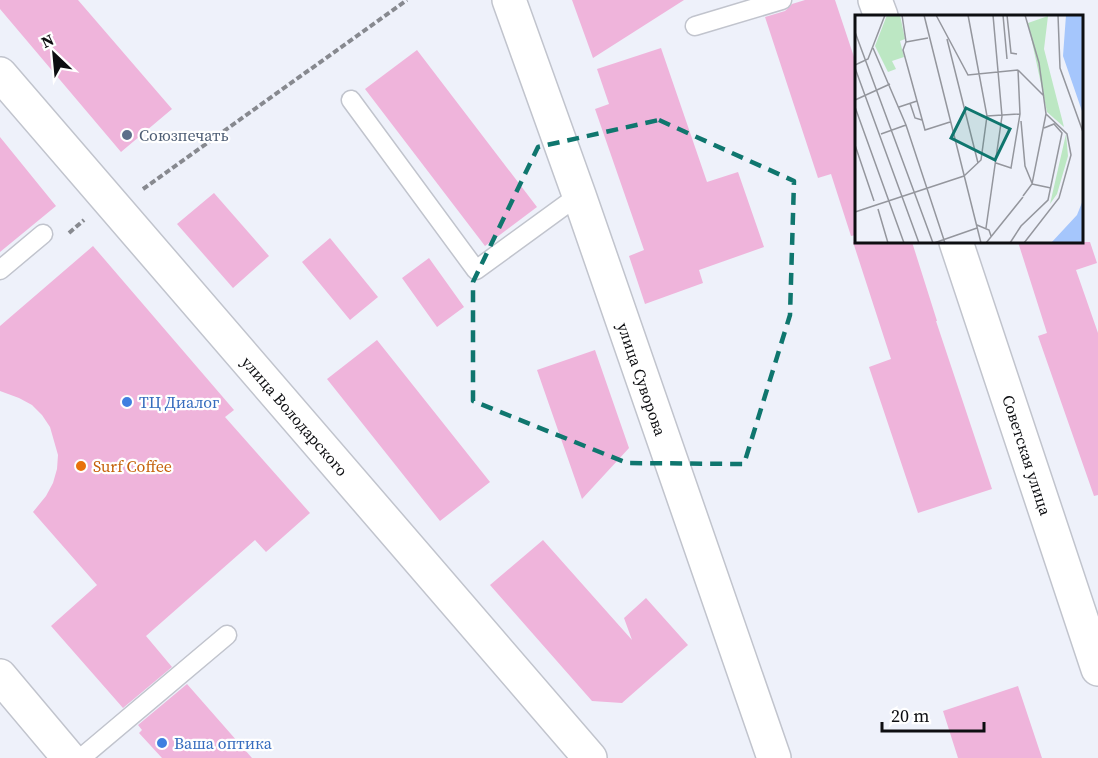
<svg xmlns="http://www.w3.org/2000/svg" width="1098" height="758" viewBox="0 0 1098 758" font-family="'Source Serif 4',serif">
  <rect width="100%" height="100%" fill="#eef1fa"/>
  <path fill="#efb4db" d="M 0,0 L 78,0 L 172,109 L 121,152 L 0,9 Z
    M 572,0 L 684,0 L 593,58 Z
    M 805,0 L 835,0 L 856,63 L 856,235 L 851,236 L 831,174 L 818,178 L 765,17 L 785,11 L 792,4 Z
    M 661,48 L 707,182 L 738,172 L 764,247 L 699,270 L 703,283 L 645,304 L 629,256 L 644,250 L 595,109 L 609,104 L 597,69 Z
    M 417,50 L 537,207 L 485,246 L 365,89 Z
    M 0,137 L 56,206 L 0,252 Z
    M 214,193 L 269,256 L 233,288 L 177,224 Z
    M 330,238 L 378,297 L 350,320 L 302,262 Z
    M 853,242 L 912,242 L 937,321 L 936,321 L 992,489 L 918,513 L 869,367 L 891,359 Z
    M 1018,242 L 1090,242 L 1097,263 L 1076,270 L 1098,333 L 1098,495 L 1094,496 L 1038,336 L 1047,333 Z
    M 93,246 L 234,410 L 225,417 L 310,513 L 266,552 L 255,540 L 146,636 L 172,667 L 123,708 L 51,626 L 97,585 L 33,512 L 46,496 L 53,483 L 57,469 L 58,455 L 50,427 L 42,415 L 32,405 L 19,398 L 0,391 L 0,326 Z
    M 429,258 L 464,307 L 437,327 L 402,278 Z
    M 377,340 L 490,482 L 440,521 L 327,379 Z
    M 595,350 L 629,448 L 582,499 L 537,370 Z
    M 543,540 L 632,640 L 624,618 L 646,598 L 688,645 L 622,703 L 592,701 L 490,585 Z
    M 187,684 L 252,758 L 162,758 L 139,733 L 142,730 L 138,725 Z
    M 1018,686 L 1042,758 L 958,758 L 943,711 Z"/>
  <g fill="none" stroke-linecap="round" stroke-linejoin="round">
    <g stroke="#c1c4cd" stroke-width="21">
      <path id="lane" d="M 695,26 L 782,0
        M 351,100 L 476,270 L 579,195
        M 0,270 L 43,234
        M 81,758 L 227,635"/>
    </g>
    <g stroke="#c1c4cd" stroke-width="36">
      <path id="street" d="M 509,0 L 579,195 L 774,758
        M 875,0 L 881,16
        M 0,74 L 590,758
        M 956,242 L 1098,669"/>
    </g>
    <g stroke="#c1c4cd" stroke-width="36">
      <path id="secondary" d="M 0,676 L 69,758"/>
    </g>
    <path stroke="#87898f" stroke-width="4" stroke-dasharray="6 3" stroke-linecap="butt" d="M 143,189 L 407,0
      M 69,233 L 84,220"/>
    <use href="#lane" stroke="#fff" stroke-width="18"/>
    <use href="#street" stroke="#fff" stroke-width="33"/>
    <use href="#secondary" stroke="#fff" stroke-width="33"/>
  </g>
  <path fill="none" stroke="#0f766e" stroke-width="4.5" stroke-dasharray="12 8" stroke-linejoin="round" d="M 659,120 L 794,181 L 790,315 L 744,464 L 627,463 L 473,401 L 473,282 L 538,147 Z"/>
  <circle fill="#5c6f8a" stroke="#fff" stroke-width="2" cx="127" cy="135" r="6"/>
  <g fill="#3f7fe0" stroke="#fff" stroke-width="2">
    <circle cx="127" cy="402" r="6"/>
    <circle cx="162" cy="743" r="6"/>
  </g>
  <circle fill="#e8710a" stroke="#fff" stroke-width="2" cx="81" cy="466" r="6"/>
  <g text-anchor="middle" stroke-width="4.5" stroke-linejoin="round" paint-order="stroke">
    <g font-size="16" fill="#4e5e75" stroke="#fff" text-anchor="start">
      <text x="139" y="141">Союзпечать</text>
    </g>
    <g font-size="16" fill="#0d0e11" stroke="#fff">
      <text transform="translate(642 379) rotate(71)" y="6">улица Суворова</text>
      <text transform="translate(295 416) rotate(49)" y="6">улица Володарского</text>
      <text transform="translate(1027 455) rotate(72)" y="6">Советская улица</text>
    </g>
    <g font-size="16" fill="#366cbe" stroke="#fff" text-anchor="start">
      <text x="139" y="408">ТЦ Диалог</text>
      <text x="174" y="749">Ваша оптика</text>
    </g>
    <g font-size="16" fill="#c56008" stroke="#fff" text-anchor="start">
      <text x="93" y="472">Surf Coffee</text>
    </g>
  </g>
  <g transform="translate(855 15)">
    <rect width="228" height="228" fill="#eef1fa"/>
    <path d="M 32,0 L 45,0 L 50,24 L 45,26 L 49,42 L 37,46 L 41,54 L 33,57 L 20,31 ZM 193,1 L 189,34 L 209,112 L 192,97 L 173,8 ZM 211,119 L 213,141 L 202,179 L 195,189 Z" fill="#bce7c3"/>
    <path d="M 211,0 L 228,0 L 228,99 L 208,41 ZM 228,185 L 228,228 L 196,228 L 222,200 Z" fill="#a5c6fc"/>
    <path fill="none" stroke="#94969d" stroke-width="1.5" d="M 47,0 L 51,27 L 48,35 L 70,115 L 95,107M 69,0 L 126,228M 81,0 L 113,60 L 163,55M 148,0 L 152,44M 152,0 L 156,38 L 162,39M 203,0 L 205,53 L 228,117M 0,17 L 78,228M 92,24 L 123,148M 51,27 L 73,23M 18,33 L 51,110 L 90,228M 0,50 L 13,44 L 30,0M 0,53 L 64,228M 163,55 L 189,81M 0,85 L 35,69M 55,88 L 60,103 L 67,105M 0,92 L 49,228M 44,92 L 62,86M 132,101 L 165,99M 166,106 L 170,151 L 177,168M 26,119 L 51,110M 0,130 L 19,186M 141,148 L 156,153 L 165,99 L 163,55M 109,161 L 126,145 L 132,101 L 113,0M 177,169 L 196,173M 168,181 L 177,169 L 191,99 L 184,48 L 170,0M 23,194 L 33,228M 0,197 L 109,161M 122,210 L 134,215 L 136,221M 131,213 L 147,101 L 138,0M 79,228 L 122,213M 131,228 L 168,182M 155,228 L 166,211 L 193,185 L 207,118 L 199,109 L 189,113M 169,228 L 204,183 L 216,140 L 212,119 L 191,99"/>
    <path fill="#0f766e" fill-opacity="0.15" stroke="#0f766e" stroke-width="3" d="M 111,93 L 155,114 L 140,145 L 96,123 Z"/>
    <rect width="228" height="228" fill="none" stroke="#0d0e11" stroke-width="3"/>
  </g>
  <g transform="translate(54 54) rotate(334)" stroke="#ffffff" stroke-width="4.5" paint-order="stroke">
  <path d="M0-4.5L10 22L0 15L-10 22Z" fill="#0d0e11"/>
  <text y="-9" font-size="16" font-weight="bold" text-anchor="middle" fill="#0d0e11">N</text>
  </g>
  <path d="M882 722v9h102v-9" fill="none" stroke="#0d0e11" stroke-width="3"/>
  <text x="891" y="722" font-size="18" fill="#0d0e11" stroke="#ffffff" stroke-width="4.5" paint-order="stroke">20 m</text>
</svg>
